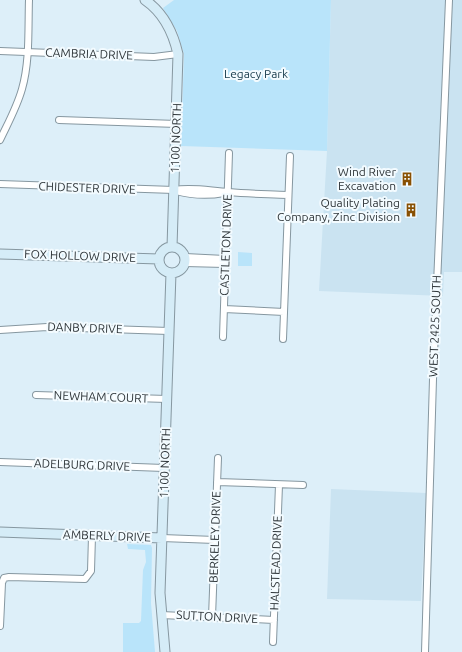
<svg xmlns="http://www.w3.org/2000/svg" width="462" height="652" viewBox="0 0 462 652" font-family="Ubuntu,sans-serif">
  <rect width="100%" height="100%" fill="#ddeff9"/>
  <path fill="#cae3f1" d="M 331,0 L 462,0 L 462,272 L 444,272 L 443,296 L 319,291 L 327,151 Z
    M 331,489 L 426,493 L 421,601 L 327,599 Z"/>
  <path fill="#b9e4fa" d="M 174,0 L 331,0 L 327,151 L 181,146 L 184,54 L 177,31 L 163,8 Z
    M 238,252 L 252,253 L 252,266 L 238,266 Z
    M 127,544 L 151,545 L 152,548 L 151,603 L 155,652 L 123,652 L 123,623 L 139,623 L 141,621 L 143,570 L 146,562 L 145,550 L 128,549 Z"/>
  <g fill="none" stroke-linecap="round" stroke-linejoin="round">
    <g stroke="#8697a0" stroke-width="8">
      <path id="street" d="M 0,51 L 154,57 L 178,54
        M 59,120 L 177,124
        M 0,140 C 8,123 17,107 22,89 C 30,61 28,29 29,0
        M 0,184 L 174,190 C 194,187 210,191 229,192 C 249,194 269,194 288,195
        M 176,191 C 191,195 208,196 224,193
        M 185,257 L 225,259
        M 185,263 L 225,264
        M 224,309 L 284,312
        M 0,330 L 47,327 L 169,331
        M 223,337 L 229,153
        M 283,339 L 290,156
        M 36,395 L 167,399
        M 0,462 L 164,468
        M 217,482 L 303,485
        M 162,538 L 215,540
        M 161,615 L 274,620
        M 212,617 L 218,458
        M 0,626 L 2,583 L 4,578 L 9,577 L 85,579 L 91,571 L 92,536
        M 273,642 L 279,485
        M 425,652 L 433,379 L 449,0"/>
    </g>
    <g stroke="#8697a0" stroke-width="11">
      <path id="secondary" d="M 145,0 C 164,13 173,32 178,54 L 172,247
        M159 260a13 13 0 1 1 26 0a13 13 0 1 1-26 0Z
        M 0,254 L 159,259
        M 0,532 L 162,538
        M 165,652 L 160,593 L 171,273"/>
    </g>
    <use href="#street" stroke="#fff" stroke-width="6"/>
    <use href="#secondary" stroke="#d5ecf7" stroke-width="9"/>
  </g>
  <defs>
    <g id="building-bare" transform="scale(1.08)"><path d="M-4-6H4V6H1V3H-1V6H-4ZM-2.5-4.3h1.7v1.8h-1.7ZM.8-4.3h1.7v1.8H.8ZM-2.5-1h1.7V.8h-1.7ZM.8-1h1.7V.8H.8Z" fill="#885003" stroke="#f3fbff" stroke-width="2.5" paint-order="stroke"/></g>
  </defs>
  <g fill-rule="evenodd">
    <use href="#building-bare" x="407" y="179"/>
    <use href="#building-bare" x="411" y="210"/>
  </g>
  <g text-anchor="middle" stroke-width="4" stroke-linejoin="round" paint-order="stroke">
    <g font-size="12" fill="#2f363a" stroke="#f3fbff">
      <text transform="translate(89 54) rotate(2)" y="4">CAMBRIA DRIVE</text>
      <text transform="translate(176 138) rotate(-88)" y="4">1100 NORTH</text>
      <text transform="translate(87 188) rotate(2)" y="4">CHIDESTER DRIVE</text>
      <text transform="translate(226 245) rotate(-88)" y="4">CASTLETON DRIVE</text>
      <text transform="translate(80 256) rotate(2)" y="4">FOX HOLLOW DRIVE</text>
      <text transform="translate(435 326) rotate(-88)" y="4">WEST 2425 SOUTH</text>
      <text transform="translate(85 328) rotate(2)" y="4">DANBY DRIVE</text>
      <text transform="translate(101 397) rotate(2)" y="4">NEWHAM COURT</text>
      <text transform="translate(165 463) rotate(-88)" y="4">1100 NORTH</text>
      <text transform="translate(82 465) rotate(2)" y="4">ADELBURG DRIVE</text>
      <text transform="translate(107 536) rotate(2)" y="4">AMBERLY DRIVE</text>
      <text transform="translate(215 537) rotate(-88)" y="4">BERKELEY DRIVE</text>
      <text transform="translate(276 563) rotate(-88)" y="4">HALSTEAD DRIVE</text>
      <text transform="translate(217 617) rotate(3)" y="4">SUTTON DRIVE</text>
    </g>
    <g font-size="12" fill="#163a4b" stroke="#f3fbff">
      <text x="256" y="78">Legacy Park</text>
    </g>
    <g font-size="12" fill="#2f363a" stroke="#f3fbff" text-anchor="end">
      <text x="396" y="176">Wind River<tspan x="396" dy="14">Excavation</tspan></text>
      <text x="400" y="207">Quality Plating<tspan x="400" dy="14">Company, Zinc Division</tspan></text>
    </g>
  </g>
</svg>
